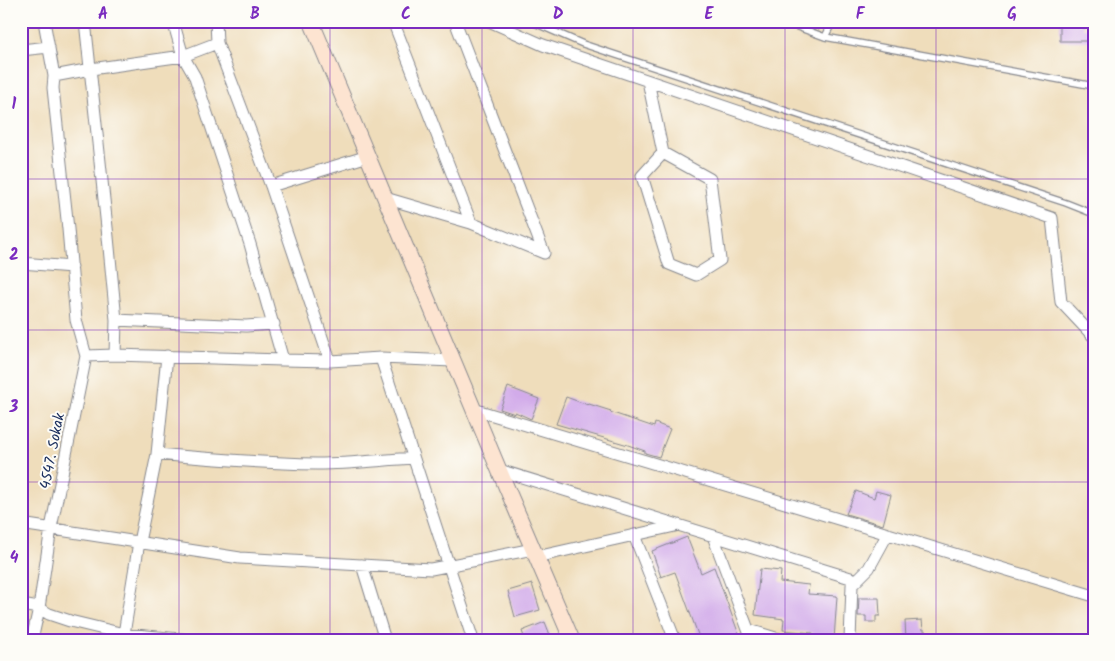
<svg xmlns="http://www.w3.org/2000/svg" width="1115" height="661" viewBox="0 0 1115 661" font-family="Kalam,sans-serif">
  <rect width="100%" height="100%" fill="#fdfcf7"/>
  <filter id="ink" filterUnits="userSpaceOnUse"><feTurbulence type="fractalNoise" baseFrequency=".02" numOctaves="2"/><feDisplacementMap in="SourceGraphic" scale="10" xChannelSelector="R" yChannelSelector="G"/><feConvolveMatrix kernelMatrix="1 2 1 2 8 2 1 2 1" color-interpolation-filters="sRGB"/></filter>
  <filter id="wash" filterUnits="userSpaceOnUse"><feTurbulence type="fractalNoise" baseFrequency=".0096" numOctaves="4" result="noise"/><feDisplacementMap in="SourceGraphic" scale="20" xChannelSelector="R" yChannelSelector="G"/><feGaussianBlur stdDeviation="1.12" result="paint"/><feColorMatrix in="noise" values="0 0 0 0 0 0 0 0 0 0 0 0 0 0 0 0 0 1.4 0 .05"/><feComposite in="paint" operator="in"/></filter>
  <g filter="url(#wash)">
    <rect width="100%" height="100%" fill="#efddbb"/>
    <g id="blocks">
      <path fill="#d2abea" d="M 1060,23 L 1083,23 L 1083,28 L 1094,28 L 1094,41 L 1060,41 Z
        M 508,387 L 539,399 L 531,419 L 515,412 L 515,414 L 500,409 Z
        M 566,397 L 588,405 L 589,404 L 611,411 L 610,412 L 654,427 L 655,423 L 670,429 L 659,457 L 645,453 L 645,451 L 628,445 L 556,424 Z
        M 856,491 L 874,498 L 876,491 L 891,495 L 883,525 L 846,514 Z
        M 687,537 L 701,573 L 714,567 L 741,640 L 700,640 L 675,572 L 661,577 L 652,551 Z
        M 760,569 L 781,571 L 780,582 L 809,585 L 808,594 L 837,596 L 834,640 L 813,640 L 813,633 L 783,630 L 784,619 L 755,615 Z
        M 532,584 L 540,610 L 515,617 L 508,591 Z
        M 859,598 L 879,598 L 880,616 L 876,616 L 876,622 L 866,622 L 866,616 L 858,616 Z
        M 922,620 L 923,630 L 925,630 L 925,640 L 906,640 L 905,621 Z
        M 545,622 L 552,640 L 525,640 L 522,631 Z"/>
    </g>
  </g>
  <g filter="url(#ink)">
    <use href="#blocks" fill-opacity="0" stroke="#85868c" stroke-width="1"/>
    <g fill="none" stroke-linecap="round" stroke-linejoin="round">
      <g stroke="#85868c" stroke-width="8">
        <path id="lane" d="M 530,21 L 583,44 L 1066,203 L 1094,214
          M 781,21 L 825,37 L 1094,86
          M 825,37 L 833,21"/>
      </g>
      <g stroke="#85868c" stroke-width="13">
        <path id="street" d="M 85,21 L 108,237 L 116,320 L 115,355
          M 173,21 L 183,56 L 195,77 L 250,244 L 283,360
          M 216,21 L 217,43 L 271,186 L 330,361
          M 393,21 L 471,223
          M 455,21 L 544,253
          M 489,21 L 543,45 L 1052,218 L 1061,302 L 1094,337
          M 21,50 L 49,47
          M 54,76 L 91,69 L 183,56 L 217,43
          M 648,81 L 663,153 L 710,179 L 720,260 L 696,275 L 669,264 L 642,176 L 663,153
          M 271,186 L 368,156
          M 385,198 L 471,223 L 544,253
          M 21,263 L 72,267
          M 116,320 L 246,326 L 274,324
          M 86,356 L 115,355 L 283,360 L 330,361 L 381,358 L 453,361
          M 381,358 L 473,640
          M 473,409 L 1094,596
          M 157,454 C 210,459 264,463 317,464 C 349,464 381,460 413,458
          M 499,470 L 857,580
          M 21,524 L 240,558 L 431,569 L 533,549
          M 634,535 L 675,640
          M 713,536 L 752,640
          M 536,557 L 675,526
          M 362,565 L 385,640
          M 21,605 L 39,608 L 49,614 L 70,621 L 124,634 L 191,640
          M 749,630 L 782,640
          M 32,640 L 39,608 L 51,528 L 86,356 L 76,320 L 68,229 L 53,88 L 54,76 L 44,21
          M 123,640 L 139,542 L 157,454 L 167,356
          M 850,640 L 852,585 L 869,568 L 887,535"/>
      </g>
      <g stroke="#85868c" stroke-width="17">
        <path id="secondary" d="M 311,21 L 499,470 L 572,640"/>
      </g>
      <use href="#lane" stroke="#fff" stroke-width="5.5"/>
      <use href="#street" stroke="#fff" stroke-width="11"/>
      <use href="#secondary" stroke="#fde4d1" stroke-width="15"/>
    </g>
  </g>
  <path fill="none" stroke="#7b2cbf" stroke-width="1" stroke-opacity="0.55" d="M 179,21 L 179,640M 330,21 L 330,640M 482,21 L 482,640M 633,21 L 633,640M 785,21 L 785,640M 936,21 L 936,640M 21,179 L 1094,179M 21,330 L 1094,330M 21,482 L 1094,482"/>
  <g text-anchor="middle" stroke-width="4" stroke-linejoin="round" paint-order="stroke">
    <g font-size="15" fill="#1b2f5e" stroke="#fdfcf7">
      <text transform="translate(52 451) rotate(-79)" y="5">4547. Sokak</text>
    </g>
  </g>
  <rect width="1115" height="661" fill="none" stroke="#fdfcf7" stroke-width="55"/>
  <rect x="28" y="28" width="1060" height="606" fill="none" stroke="#7b2cbf" stroke-width="2"/>
  <g font-size="16" text-anchor="middle" font-weight="bold" fill="#7b2cbf">
    <text x="103" y="19">A</text>
    <text x="255" y="19">B</text>
    <text x="406" y="19">C</text>
    <text x="558" y="19">D</text>
    <text x="709" y="19">E</text>
    <text x="860" y="19">F</text>
    <text x="1012" y="19">G</text>
    <text x="14" y="109">1</text>
    <text x="14" y="260">2</text>
    <text x="14" y="412">3</text>
    <text x="14" y="563">4</text>
  </g>
</svg>
